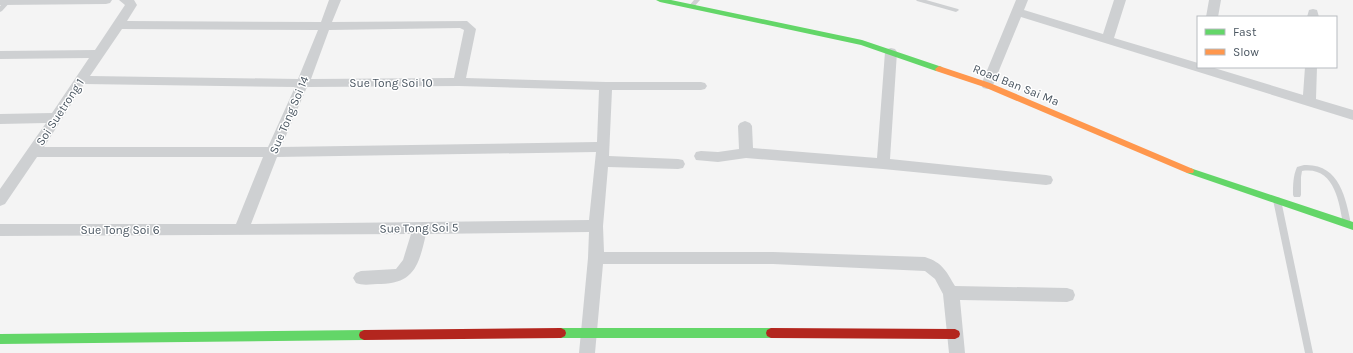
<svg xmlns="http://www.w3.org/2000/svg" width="1353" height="353" viewBox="0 0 1353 353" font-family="Karla,sans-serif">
  <rect width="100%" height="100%" fill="#f4f4f4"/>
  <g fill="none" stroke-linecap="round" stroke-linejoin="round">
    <path fill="#ced0d2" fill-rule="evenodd" d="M 6,0 L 12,0 L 2,11 L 0,12 L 0,6 Z
      M 694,0 L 700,0 L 693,8 L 689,8 L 688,7 Z
      M 916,0 L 926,0 L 958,9 L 959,10 L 956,12 L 917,1 Z
      M 1304,165 C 1339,163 1346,198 1351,224 L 1350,226 L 1347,227 L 1344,226 L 1343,224 C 1339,201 1334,166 1302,171 L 1301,177 L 1301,195 L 1300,197 L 1294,197 L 1293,195 C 1293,185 1293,176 1297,167 Z
      M 1277,197 L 1280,198 L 1281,200 L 1313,353 L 1305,353 L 1273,200 L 1274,198 Z"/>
    <path fill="#ced0d2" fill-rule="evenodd" d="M 0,0 L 112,0 L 110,3 L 106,4 L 0,5 Z
      M 119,0 L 134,0 L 137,5 L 127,21 L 321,22 L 329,0 L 341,0 L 332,22 L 467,21 L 476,29 L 466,78 L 606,82 L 701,82 L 705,83 L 707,86 L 705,89 L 701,90 L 612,90 L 609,156 L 678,159 L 683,160 L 685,164 L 683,168 L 678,169 L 608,167 L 603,226 L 604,252 L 773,252 L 925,257 C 943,263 946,271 955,286 L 1067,288 L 1073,290 L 1075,295 L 1073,300 L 1067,302 L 960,300 L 965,353 L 949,353 L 943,294 L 935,279 L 925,271 L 773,264 L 603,264 L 595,353 L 579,353 L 588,258 L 589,232 L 426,234 C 419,264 415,283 381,284 C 372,284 363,286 356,283 L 353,278 L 356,273 L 361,271 L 396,269 L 403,260 L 411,234 L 0,236 L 0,224 L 236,224 L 263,157 L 37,157 L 5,204 L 0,206 L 0,189 L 46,123 L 0,124 L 0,114 L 52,113 L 89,58 L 0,59 L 0,51 L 95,50 L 125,5 ZM 460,28 L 464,30 L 454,78 L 311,79 L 329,30 ZM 122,29 L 318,30 L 298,79 L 90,76 ZM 84,84 L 295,87 L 268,147 L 44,147 ZM 459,86 L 599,90 L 597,142 L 281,147 L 307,87 ZM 596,152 L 589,220 L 251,224 L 277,157 Z
      M 1016,0 L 1028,0 L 1024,10 L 1103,34 L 1114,0 L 1126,0 L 1114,38 L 1198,63 L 1198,67 L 1211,67 L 1303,95 L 1305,67 L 1317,67 L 1316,99 L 1353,110 L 1353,120 L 1021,17 L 993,85 L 991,88 L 987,89 L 983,88 L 981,85 Z
      M 1209,0 L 1221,0 L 1218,17 L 1206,17 Z
      M 1313,9 L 1317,10 L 1319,17 L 1307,17 L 1309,10 Z
      M 891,48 L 895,49 L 897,52 L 890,159 L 1046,175 L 1051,176 L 1053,180 L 1051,184 L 1046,185 L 883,169 L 746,158 L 718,162 L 696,160 L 694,156 L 696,152 L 701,151 L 718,152 L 739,149 L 738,126 L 740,123 L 745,121 L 750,123 L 752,126 L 753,148 L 877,158 L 885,52 L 887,49 Z"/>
    <path fill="#63d668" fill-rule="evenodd" d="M 656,0 L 671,0 L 862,40 L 942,67 L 943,69 L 942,71 L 936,71 L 861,45 L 660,2 Z
      M 1190,168 L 1353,222 L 1353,230 L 1187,173 L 1186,171 L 1187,169 Z
      M 561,328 L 771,328 L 775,330 L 776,333 L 775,336 L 771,338 L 561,338 L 557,336 L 556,333 L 557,330 Z
      M 364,330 L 368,332 L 369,335 L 368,338 L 364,340 L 0,344 L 0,334 Z"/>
    <path fill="#ff974d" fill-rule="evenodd" d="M 939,66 L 990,83 L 1193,169 L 1194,171 L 1193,173 L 1187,173 L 984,87 L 936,71 L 935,69 Z"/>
    <path fill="#b3261e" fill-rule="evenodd" d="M 561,328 L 565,330 L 566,333 L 565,336 L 561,338 L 364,340 L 360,338 L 359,335 L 360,332 L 364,330 Z
      M 771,328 L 955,329 L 959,331 L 960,334 L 959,337 L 955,339 L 771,338 L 767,336 L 766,333 L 767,330 Z"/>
  </g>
  <g text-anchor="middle" stroke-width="3" stroke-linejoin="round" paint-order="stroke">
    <g font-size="12" fill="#4a5661" stroke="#fff">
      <text x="391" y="87">Sue Tong Soi 10</text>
      <text transform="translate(1016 85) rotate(22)" y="4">Road Ban Sai Ma</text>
      <text transform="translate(60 112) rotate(-57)" y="4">Soi Suetrong 1</text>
      <text transform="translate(289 115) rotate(-67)" y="4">Sue Tong Soi 14</text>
      <text transform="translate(419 228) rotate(-1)" y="4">Sue Tong Soi 5</text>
      <text x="120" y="234">Sue Tong Soi 6</text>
    </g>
  </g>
  <rect x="1197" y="16" width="140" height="52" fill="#ffffff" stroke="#b7bbc0"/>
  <rect x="1205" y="29" width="20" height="6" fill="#63d668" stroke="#b7bbc0"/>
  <text x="1233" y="36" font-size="12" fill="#4a5661">Fast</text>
  <rect x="1205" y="49" width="20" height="6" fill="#ff974d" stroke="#b7bbc0"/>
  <text x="1233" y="56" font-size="12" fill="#4a5661">Slow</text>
</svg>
